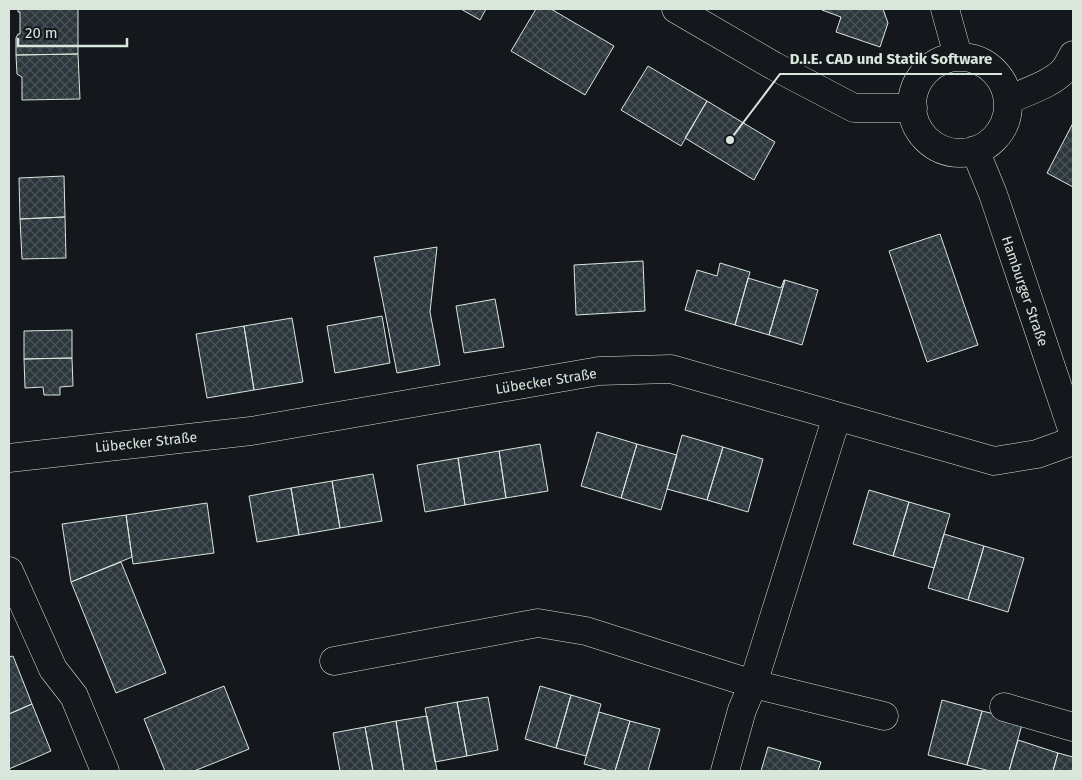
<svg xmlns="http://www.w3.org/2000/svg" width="1082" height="780" viewBox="0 0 1082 780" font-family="'Fira Sans',sans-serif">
  <defs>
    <pattern id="building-cross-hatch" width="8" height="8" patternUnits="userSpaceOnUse" patternTransform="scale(1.25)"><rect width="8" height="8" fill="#2c363c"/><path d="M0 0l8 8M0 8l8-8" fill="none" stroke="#4a5358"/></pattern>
  </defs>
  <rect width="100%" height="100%" fill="#14181c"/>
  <path fill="url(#building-cross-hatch)" stroke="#d8e6dc" d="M 18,9 L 78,9 L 78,54 L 16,55 L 16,38 L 18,34 L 20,34 L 20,12 L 18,12 Z
    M 461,9 L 486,9 L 480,20 Z
    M 536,9 L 551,9 L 614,46 L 585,95 L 511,51 Z
    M 822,9 L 883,9 L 888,23 L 880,47 L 836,32 L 841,17 L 822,10 Z
    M 78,54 L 80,99 L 22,100 L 22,77 L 17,74 L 16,55 Z
    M 648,66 L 707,101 L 681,146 L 621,110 Z
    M 707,101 L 775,142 L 754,180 L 685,138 Z
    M 1073,123 L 1073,187 L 1047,173 Z
    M 64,176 L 65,217 L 20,219 L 19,178 Z
    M 65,217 L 66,258 L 22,259 L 20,219 Z
    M 940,234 L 978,345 L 927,362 L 889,251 Z
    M 437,247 L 430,312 L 440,365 L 397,373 L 374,257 Z
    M 643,261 L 645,311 L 576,315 L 574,265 Z
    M 720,263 L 750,272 L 735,325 L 685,310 L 697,270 L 717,276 Z
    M 748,278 L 781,288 L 784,280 L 785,280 L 769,335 L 735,325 Z
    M 785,280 L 818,290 L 802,345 L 769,335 Z
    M 495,299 L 504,347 L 464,353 L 456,306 Z
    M 382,316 L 390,363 L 335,373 L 327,326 Z
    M 292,318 L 303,382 L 254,390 L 244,326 Z
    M 244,326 L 254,390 L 207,398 L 196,334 Z
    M 72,330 L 72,358 L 24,359 L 24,331 Z
    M 72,358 L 73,386 L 60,387 L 60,395 L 44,395 L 43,387 L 25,388 L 24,359 Z
    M 597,432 L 637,444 L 621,498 L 581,486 Z
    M 682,435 L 723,447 L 707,500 L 667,489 Z
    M 540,444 L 548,491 L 506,498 L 499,451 Z
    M 637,444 L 677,455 L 661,510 L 621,498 Z
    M 723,447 L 763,459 L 748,512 L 707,500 Z
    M 499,451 L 506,498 L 465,505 L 458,458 Z
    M 458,458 L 465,505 L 425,512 L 417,465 Z
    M 373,474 L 382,521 L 340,528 L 332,481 Z
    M 332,481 L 340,528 L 299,535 L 291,488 Z
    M 291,488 L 299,535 L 257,542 L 249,496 Z
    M 869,490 L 909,502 L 893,556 L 853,544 Z
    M 909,502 L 950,514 L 934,568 L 893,556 Z
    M 207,503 L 214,553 L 133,564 L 126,515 Z
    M 126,515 L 132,557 L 71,582 L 62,524 Z
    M 944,534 L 984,546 L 968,600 L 928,588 Z
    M 984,546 L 1024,558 L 1008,612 L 968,600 Z
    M 121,562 L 166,673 L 116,693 L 71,582 Z
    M 13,656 L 32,704 L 9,714 L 9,657 Z
    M 224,686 L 249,749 L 194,771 L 165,771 L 144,719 Z
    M 540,686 L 571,695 L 556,748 L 525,739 Z
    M 571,695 L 601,704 L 586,756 L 556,748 Z
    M 488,697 L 498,750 L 467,756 L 457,702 Z
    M 942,700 L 982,711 L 967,765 L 928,755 Z
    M 457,702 L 467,756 L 435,762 L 425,708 Z
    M 32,704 L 51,751 L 9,769 L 9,714 Z
    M 982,711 L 1023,721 L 1009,771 L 990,771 L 967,765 Z
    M 599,712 L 630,721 L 615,771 L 609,771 L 584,764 Z
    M 427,716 L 437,770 L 427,771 L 404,771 L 396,721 Z
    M 396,721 L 404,771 L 373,771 L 365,727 Z
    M 630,721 L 660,729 L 648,771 L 615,771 Z
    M 365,727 L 373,771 L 340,771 L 333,733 Z
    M 1018,740 L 1058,753 L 1053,771 L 1009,771 Z
    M 768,747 L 821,762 L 818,771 L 761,771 Z
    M 1058,753 L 1073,757 L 1073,771 L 1053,771 Z"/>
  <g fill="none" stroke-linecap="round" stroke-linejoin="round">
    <g stroke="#d8e6dc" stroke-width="29">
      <path id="minor" d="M 676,9 L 774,66 L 854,108 L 913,108
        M 945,9 L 958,56
        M912 105a48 48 0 1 1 96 0a48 48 0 1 1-96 0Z
        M 1008,100 C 1025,92 1053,84 1065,69 C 1068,65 1071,59 1073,55
        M 975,150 L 993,194 L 1073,432
        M 9,458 L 251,431 L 599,371 L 671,369 L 994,461 L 1037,454 L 1073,441
        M 9,571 L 53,669 L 74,696 L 105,771
        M 334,661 L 538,623 L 586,631 L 753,684 L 884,716
        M 1004,707 L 1073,727
        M 725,771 L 742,710 L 753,684 L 837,416"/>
    </g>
    <use href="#minor" stroke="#14181c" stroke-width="28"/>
  </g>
  <g text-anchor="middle" stroke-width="4" stroke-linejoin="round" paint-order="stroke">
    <g font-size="14" fill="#d8e6dc" stroke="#14181c">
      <text transform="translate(1025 291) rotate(71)" y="5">Hamburger Straße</text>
      <text transform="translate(546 381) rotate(-9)" y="5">Lübecker Straße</text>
      <text transform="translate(146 442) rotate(-6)" y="5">Lübecker Straße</text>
    </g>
  </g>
  <path fill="none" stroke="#d8e6dc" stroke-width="2" d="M730 140L780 74H1002"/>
  <circle fill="#d8e6dc" stroke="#14181c" stroke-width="2" cx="730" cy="140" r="5"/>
  <g font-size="15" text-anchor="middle" font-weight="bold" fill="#d8e6dc" stroke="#14181c" stroke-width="4" stroke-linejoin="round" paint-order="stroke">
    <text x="891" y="64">D.I.E. CAD und Statik Software</text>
  </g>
  <rect width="1082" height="780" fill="none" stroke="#d8e6dc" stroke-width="20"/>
  <path d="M18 38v8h109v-8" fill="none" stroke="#d8e6dc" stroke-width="2.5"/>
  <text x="25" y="38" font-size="15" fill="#d8e6dc" stroke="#14181c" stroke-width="4" paint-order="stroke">20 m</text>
</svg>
